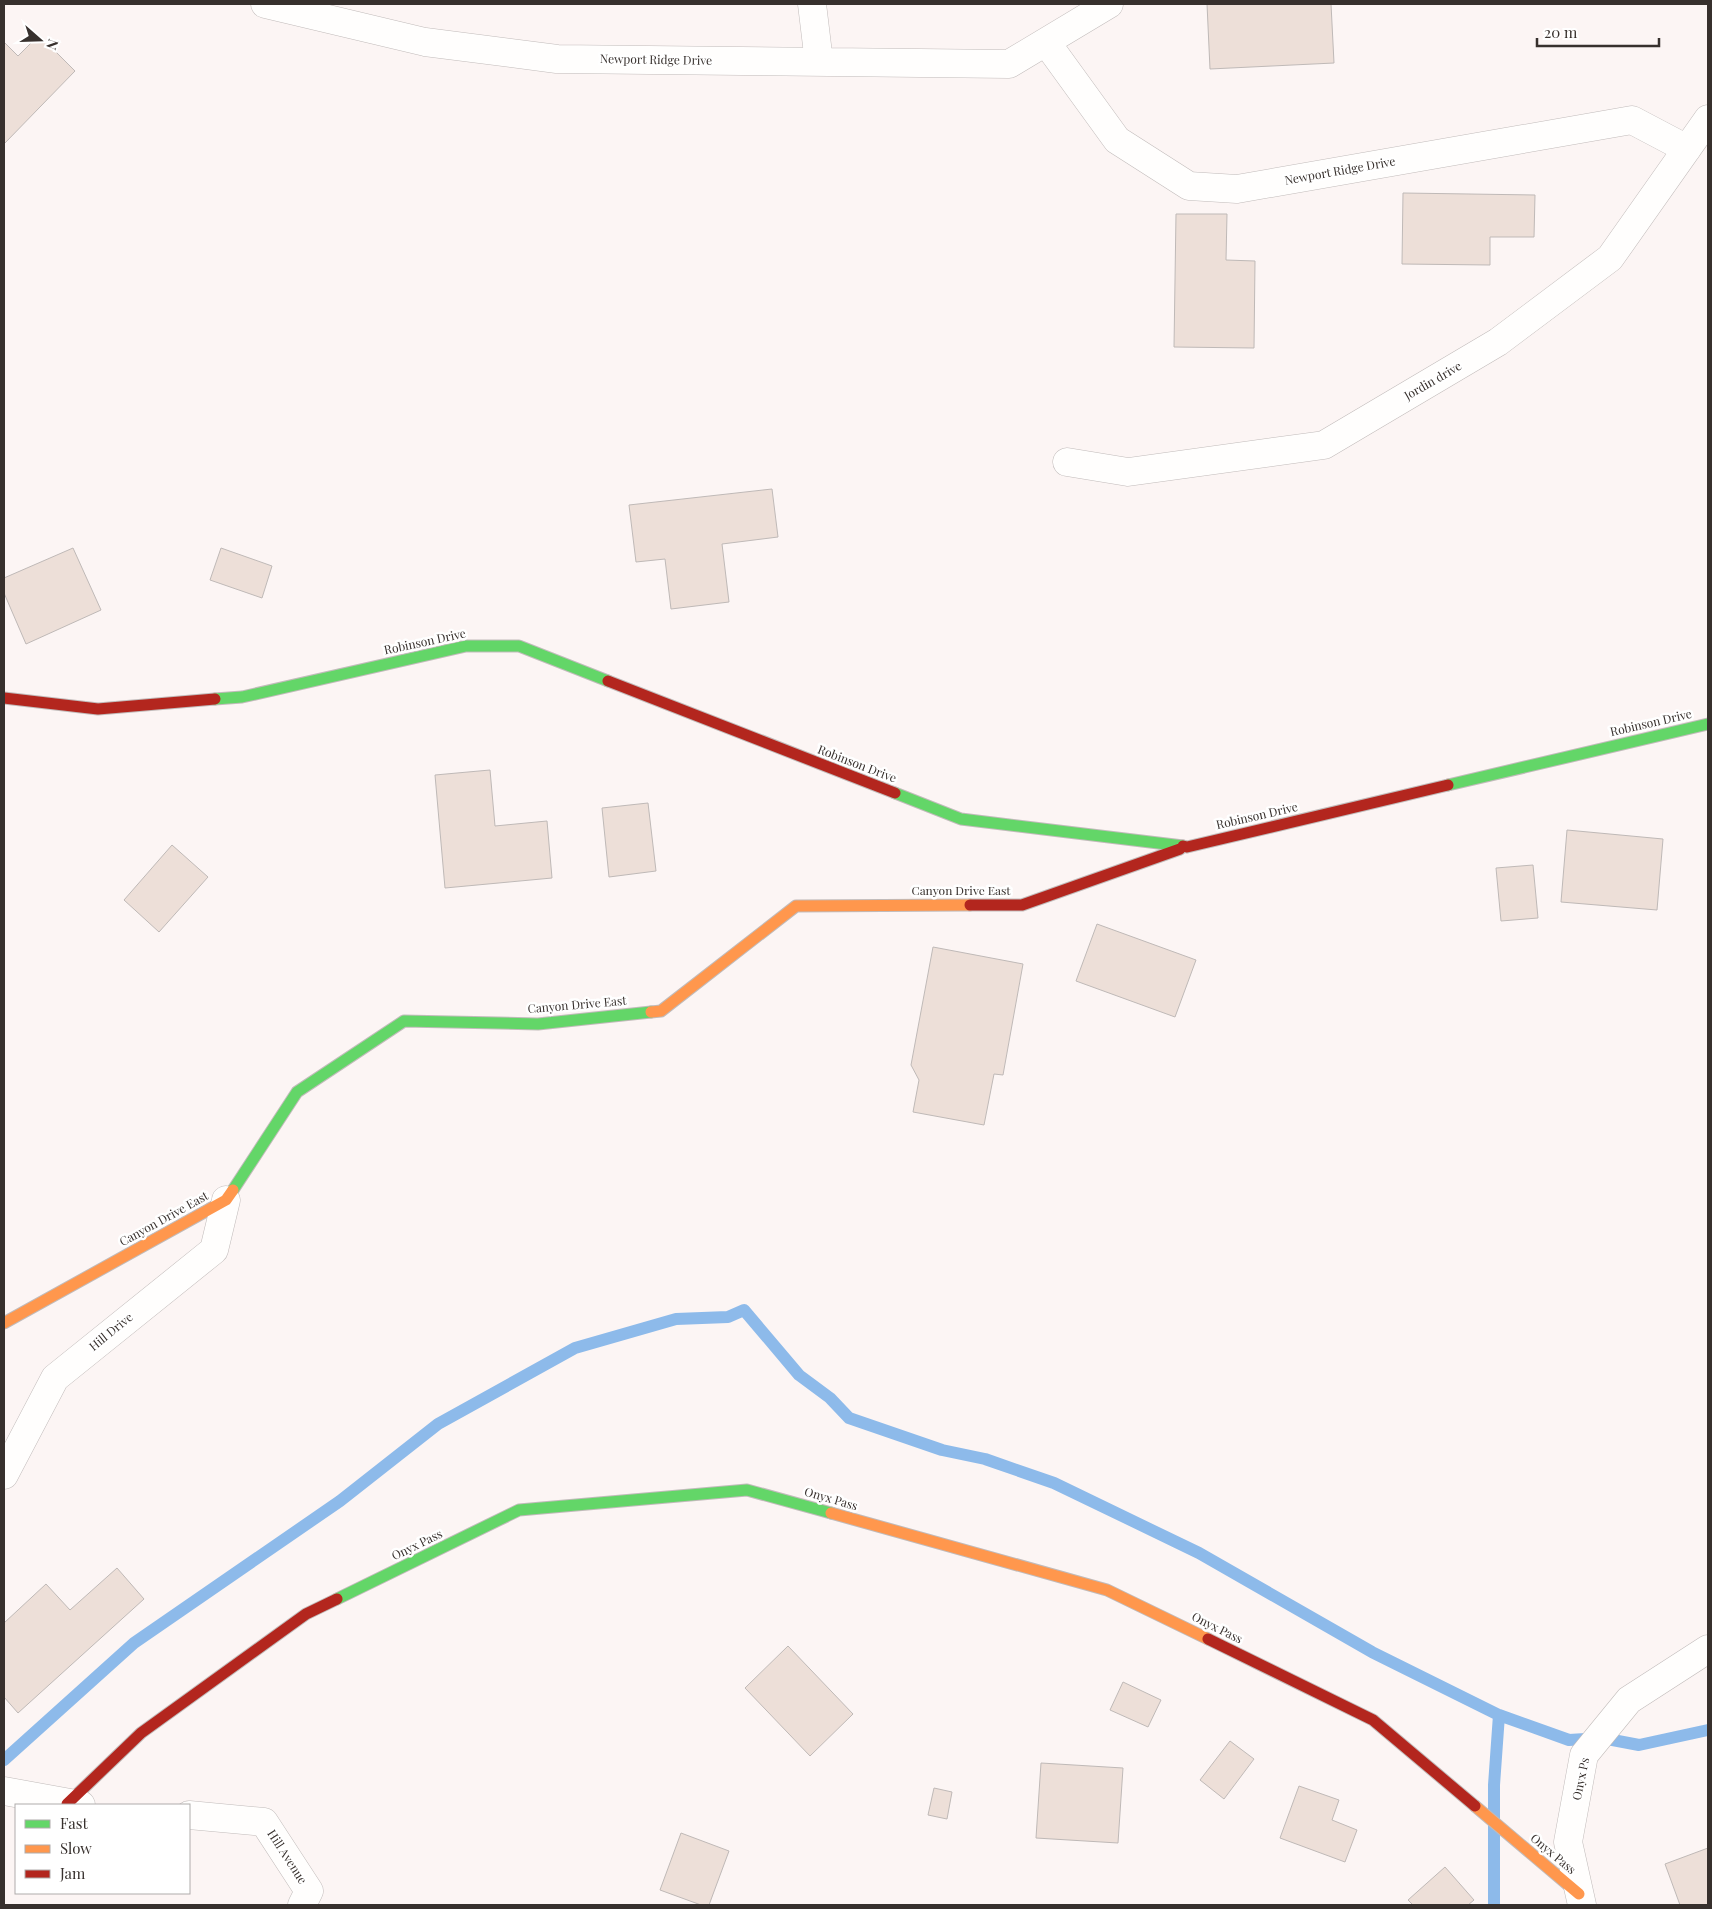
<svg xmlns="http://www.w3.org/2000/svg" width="1712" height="1909" viewBox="0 0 1712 1909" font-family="'Playfair Display',serif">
  <rect width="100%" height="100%" fill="#fcf5f4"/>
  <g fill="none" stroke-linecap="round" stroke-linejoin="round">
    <path stroke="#8dbaea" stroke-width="12" d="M 4,1760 L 134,1643 L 340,1501 L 438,1424 L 575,1348 L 676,1319 L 728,1317 L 744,1310 L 799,1375 L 830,1398 L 849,1418 L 942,1450 L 985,1459 L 1054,1483 L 1199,1553 L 1372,1652 L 1499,1715 L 1569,1740 L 1602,1738 L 1639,1745 L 1708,1730
      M 1494,1905 L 1494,1785 L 1499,1715"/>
  </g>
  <path fill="#eddfd8" stroke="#bfb9b7" d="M 1207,4 L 1331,4 L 1334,63 L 1210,69 Z
    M 39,35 L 75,71 L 4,144 L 4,42 L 18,56 Z
    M 1403,193 L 1535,195 L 1534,237 L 1490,237 L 1490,265 L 1402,264 Z
    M 1176,214 L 1227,214 L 1226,260 L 1255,261 L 1254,348 L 1174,347 Z
    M 772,489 L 778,537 L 722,544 L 729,602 L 671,609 L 665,559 L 636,562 L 629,505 Z
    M 73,548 L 101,610 L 26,644 L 4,593 L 4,578 Z
    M 221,548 L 272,566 L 262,598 L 210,580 Z
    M 490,770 L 495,826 L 547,821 L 552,878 L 445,888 L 435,775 Z
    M 648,803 L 656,871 L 609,877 L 602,808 Z
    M 1567,830 L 1663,839 L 1657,910 L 1561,902 Z
    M 172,845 L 208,877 L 159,932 L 124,900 Z
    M 1533,865 L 1538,918 L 1501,921 L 1496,868 Z
    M 1097,924 L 1196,960 L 1175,1017 L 1076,981 Z
    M 933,947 L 1023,964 L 1003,1075 L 994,1074 L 984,1125 L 913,1112 L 919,1080 L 911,1065 Z
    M 117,1568 L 144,1599 L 18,1713 L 4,1697 L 4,1623 L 46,1584 L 70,1610 Z
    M 788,1646 L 853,1714 L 810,1756 L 745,1688 Z
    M 1123,1682 L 1161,1700 L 1148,1727 L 1110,1710 Z
    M 1230,1741 L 1254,1759 L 1224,1799 L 1200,1780 Z
    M 1041,1763 L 1123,1768 L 1118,1843 L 1036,1838 Z
    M 1299,1786 L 1339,1800 L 1332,1820 L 1357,1830 L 1345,1862 L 1280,1838 Z
    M 934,1788 L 952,1792 L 947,1819 L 928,1815 Z
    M 681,1833 L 729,1851 L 709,1905 L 701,1905 L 660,1890 Z
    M 1708,1848 L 1708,1905 L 1680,1905 L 1665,1864 Z
    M 1445,1867 L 1474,1900 L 1468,1905 L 1413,1905 L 1408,1900 Z"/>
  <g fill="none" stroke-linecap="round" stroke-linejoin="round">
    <g stroke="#c1bbba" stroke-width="29">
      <path id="street" d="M 265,4 L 425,42 L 557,59 L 1009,64 L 1109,4
        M 812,4 L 819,62
        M 1046,42 L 1117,140 L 1189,186 L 1237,189 L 1632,120 L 1687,149
        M 1067,462 L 1128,472 L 1324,445 L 1498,342 L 1610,258 L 1708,119
        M 4,1475 L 55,1378 L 214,1250 L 226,1200
        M 4,1791 L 81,1805
        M 189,1815 L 264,1822 L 309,1891 L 302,1905
        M 1582,1905 L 1568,1842 L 1584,1755 L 1629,1700 L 1708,1649"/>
    </g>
    <g stroke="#c1bbba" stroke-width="13">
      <path id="fast" d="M 215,699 L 242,697 L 466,646 L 519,646 L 608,681
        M 1448,785 L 1708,724
        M 895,793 L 961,819 L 1183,846
        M 233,1190 L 297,1092 L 404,1021 L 538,1024 L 651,1012
        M 337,1599 L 519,1510 L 747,1490 L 831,1513"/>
    </g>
    <g stroke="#c1bbba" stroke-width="13">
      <path id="slow" d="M 651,1012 L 661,1011 L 796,906 L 970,905
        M 4,1323 L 226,1200 L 233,1190
        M 831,1513 L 1107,1590 L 1208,1639
        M 1475,1806 L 1579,1894"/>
    </g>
    <g stroke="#c1bbba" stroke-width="13">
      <path id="jam" d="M 608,681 L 895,793
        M 4,698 L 98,709 L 215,699
        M 1183,846 L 1187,847 L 1448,785
        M 970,905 L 1022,905 L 1180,849
        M 1208,1639 L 1373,1720 L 1475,1806
        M 67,1804 L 141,1733 L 306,1614 L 337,1599"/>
    </g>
    <use href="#street" stroke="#fffefd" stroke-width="28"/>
    <use href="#fast" stroke="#63d668" stroke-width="11"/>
    <use href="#slow" stroke="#ff974d" stroke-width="11"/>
    <use href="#jam" stroke="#b3261e" stroke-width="11"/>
  </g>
  <g text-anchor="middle" stroke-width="5" stroke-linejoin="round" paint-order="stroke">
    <g font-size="12" fill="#37302d" stroke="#fff">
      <text transform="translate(656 60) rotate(1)" y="4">Newport Ridge Drive</text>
      <text transform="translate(1340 171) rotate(-10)" y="4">Newport Ridge Drive</text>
      <text transform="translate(1433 381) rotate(-30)" y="4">Jordin drive</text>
      <text transform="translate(425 642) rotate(-12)" y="4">Robinson Drive</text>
      <text transform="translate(1651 723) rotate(-13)" y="4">Robinson Drive</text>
      <text transform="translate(857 764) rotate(21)" y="4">Robinson Drive</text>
      <text transform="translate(1257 816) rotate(-13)" y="4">Robinson Drive</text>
      <text x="961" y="895">Canyon Drive East</text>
      <text transform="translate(577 1005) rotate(-5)" y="4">Canyon Drive East</text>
      <text transform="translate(164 1219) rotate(-29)" y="4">Canyon Drive East</text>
      <text transform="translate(111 1332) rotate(-39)" y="4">Hill Drive</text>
      <text transform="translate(831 1499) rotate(16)" y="4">Onyx Pass</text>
      <text transform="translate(417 1545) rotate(-26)" y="4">Onyx Pass</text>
      <text transform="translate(1217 1628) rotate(26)" y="4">Onyx Pass</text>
      <text transform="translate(1581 1779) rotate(-78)" y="4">Onyx Ps</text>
      <text transform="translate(1553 1854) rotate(40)" y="4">Onyx Pass</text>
      <text transform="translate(287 1857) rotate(57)" y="4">Hill Avenue</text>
    </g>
  </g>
  <rect width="1712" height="1909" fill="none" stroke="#37302d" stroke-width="10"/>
  <rect x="15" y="1804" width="175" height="90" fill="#ffffff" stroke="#afacab"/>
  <rect x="25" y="1820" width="25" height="8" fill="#63d668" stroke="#afacab"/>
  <text x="60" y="1829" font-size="15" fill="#37302d">Fast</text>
  <rect x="25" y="1845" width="25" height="8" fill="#ff974d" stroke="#afacab"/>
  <text x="60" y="1854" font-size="15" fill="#37302d">Slow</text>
  <rect x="25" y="1870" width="25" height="8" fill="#b3261e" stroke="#afacab"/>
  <text x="60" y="1879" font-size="15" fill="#37302d">Jam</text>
  <g transform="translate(40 40) rotate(110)" stroke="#ffffff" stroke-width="4" paint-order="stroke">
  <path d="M0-4L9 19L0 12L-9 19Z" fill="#37302d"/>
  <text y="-8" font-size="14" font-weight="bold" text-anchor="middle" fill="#37302d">N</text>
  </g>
  <path d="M1537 38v8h122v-8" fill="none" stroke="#37302d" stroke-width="2.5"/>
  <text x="1544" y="38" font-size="15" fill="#37302d" stroke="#ffffff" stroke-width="4" paint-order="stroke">20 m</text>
</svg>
